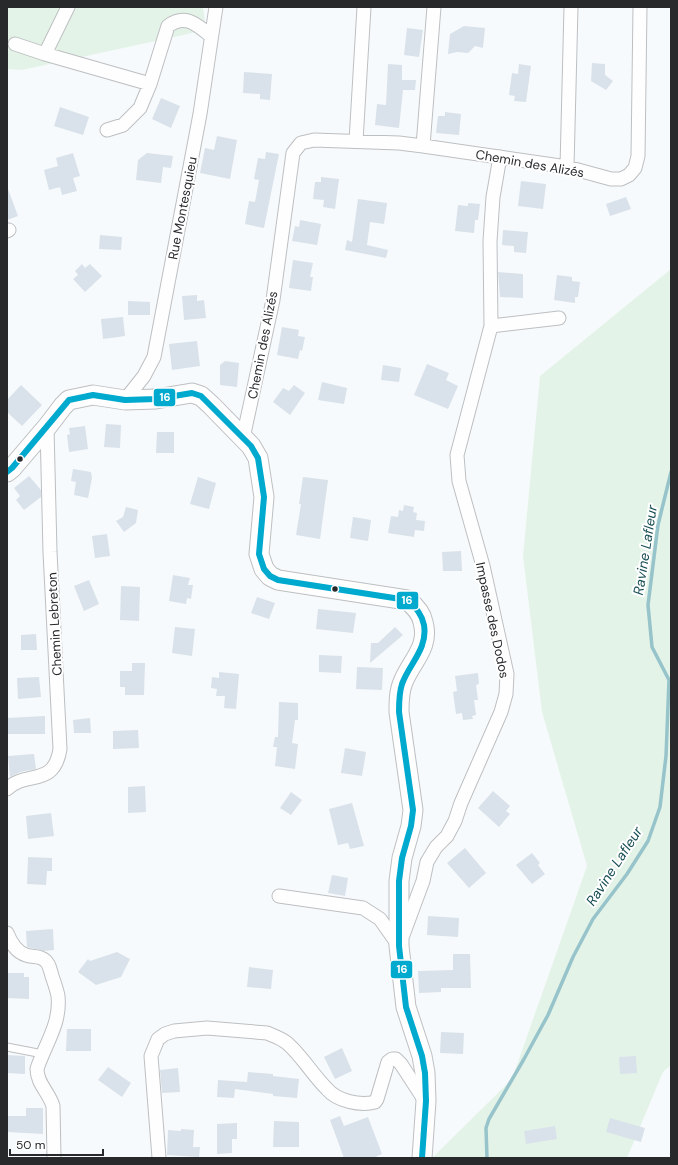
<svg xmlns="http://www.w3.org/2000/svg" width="678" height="1165" viewBox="0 0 678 1165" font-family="'DM Sans',sans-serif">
  <rect width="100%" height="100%" fill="#f7fafc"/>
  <path fill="#e4f3e8" d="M 7,7 L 203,7 L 206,30 L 22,70 L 7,69 Z
    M 671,269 L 671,1065 L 663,1072 L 627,1158 L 432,1158 L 512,1079 L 587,866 L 542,712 L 523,556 L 540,376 Z"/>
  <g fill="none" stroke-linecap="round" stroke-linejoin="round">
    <path stroke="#97c3ca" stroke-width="3.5" d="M 487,1158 L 486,1128 L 489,1119 L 524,1059 L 548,1015 L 573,957 L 593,919 L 627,874 L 648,841 L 660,807 L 666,756 L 669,680 L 652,647 L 648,605 L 658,525 L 671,472"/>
  </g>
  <path fill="#d9e2ea" d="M 464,26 L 485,28 L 483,48 L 475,46 L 468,53 L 457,52 L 448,54 L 450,34 Z
    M 407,28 L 423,30 L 419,57 L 404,55 Z
    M 592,63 L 605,64 L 605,75 L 613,81 L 606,90 L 591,81 Z
    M 388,64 L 402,65 L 402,80 L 416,80 L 415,90 L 403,90 L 399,128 L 375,125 L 377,104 L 386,105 Z
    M 519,64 L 531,66 L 526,102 L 514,101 L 515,96 L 509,95 L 512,73 L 518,74 Z
    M 244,72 L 272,74 L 270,100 L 260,99 L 260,94 L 243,93 Z
    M 161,98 L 180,106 L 171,128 L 152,119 Z
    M 60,107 L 89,117 L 83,135 L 54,126 Z
    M 445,112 L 461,114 L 459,135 L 436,133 L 438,116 L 445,116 Z
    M 217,136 L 237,140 L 230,179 L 200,173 L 205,148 L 214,150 Z
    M 266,152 L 279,154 L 264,228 L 245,224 L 249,201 L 255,202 L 259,180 L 254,179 L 258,158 L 265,159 Z
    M 73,153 L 80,176 L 73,178 L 77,191 L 62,195 L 60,187 L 49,190 L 44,170 L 58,166 L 56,158 Z
    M 147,153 L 173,156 L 171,168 L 163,167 L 161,183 L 136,180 L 138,160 Z
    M 321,177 L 339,179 L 335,209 L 323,207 L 324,200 L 313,199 L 315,182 L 321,182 Z
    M 521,181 L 546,184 L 543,209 L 518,206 Z
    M 8,189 L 18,216 L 7,220 L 7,190 Z
    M 626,197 L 631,209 L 610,216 L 606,204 Z
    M 358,199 L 387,203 L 384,224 L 370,222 L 367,245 L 388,250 L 386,258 L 345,250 L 347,240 L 352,242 Z
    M 468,203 L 480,204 L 478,220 L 475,220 L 474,233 L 455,231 L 458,205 L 468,206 Z
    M 300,220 L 321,224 L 317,245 L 292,241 L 295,226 L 299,227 Z
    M 503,230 L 528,232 L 526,253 L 514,252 L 514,246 L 502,245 Z
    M 100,235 L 122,237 L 121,250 L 99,249 Z
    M 293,260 L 313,263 L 310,277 L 313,277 L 311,291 L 289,288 Z
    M 82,264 L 85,268 L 90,264 L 102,276 L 85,292 L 73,279 L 78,275 L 75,271 Z
    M 498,272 L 523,274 L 523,298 L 500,297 Z
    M 557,275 L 572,277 L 572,281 L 580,282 L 578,297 L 575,297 L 575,303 L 554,300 Z
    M 197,295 L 197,301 L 204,300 L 206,318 L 184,320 L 182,296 Z
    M 128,301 L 150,302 L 150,315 L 128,315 Z
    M 123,317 L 125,336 L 103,339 L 101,319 Z
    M 282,327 L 299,330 L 298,336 L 305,337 L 302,351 L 300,350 L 298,359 L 277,355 Z
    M 197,341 L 200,366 L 172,370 L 169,344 Z
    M 225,361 L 239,363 L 237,387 L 220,385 L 220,365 Z
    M 427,364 L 449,373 L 446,380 L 458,386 L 448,409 L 414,395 Z
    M 383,365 L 401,368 L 399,382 L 381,380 Z
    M 322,382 L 347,388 L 344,404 L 318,400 Z
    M 21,385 L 42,405 L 22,426 L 7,412 L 7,400 Z
    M 294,385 L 305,393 L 290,415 L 273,402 L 283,388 L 289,391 Z
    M 106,424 L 121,425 L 120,448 L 104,447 Z
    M 85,426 L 88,449 L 69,452 L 67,435 L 70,434 L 69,428 Z
    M 157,432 L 174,432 L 174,453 L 156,453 Z
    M 73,469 L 91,472 L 92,478 L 88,498 L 74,495 L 76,482 L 71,481 Z
    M 29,476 L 41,490 L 41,497 L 24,510 L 16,500 L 20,496 L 14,488 Z
    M 198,477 L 216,483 L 209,509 L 190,504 Z
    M 303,477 L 328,480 L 320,539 L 296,535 L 301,504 L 299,504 Z
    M 404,505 L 414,507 L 413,512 L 417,513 L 416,520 L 425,521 L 424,531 L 415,530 L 414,537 L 388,533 L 391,516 L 398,517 L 399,510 L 403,511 Z
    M 126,507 L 138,510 L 136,523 L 124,532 L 116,521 L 123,517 Z
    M 353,517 L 371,520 L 368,541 L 350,538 Z
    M 107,534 L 110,556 L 95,558 L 92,536 Z
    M 461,551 L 462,571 L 443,571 L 442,552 Z
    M 173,575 L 190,578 L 188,585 L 193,585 L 191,599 L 187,598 L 186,604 L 169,601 Z
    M 89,580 L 99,604 L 84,611 L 74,586 Z
    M 121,586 L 140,587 L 139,621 L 120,620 Z
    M 257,597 L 275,603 L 269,619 L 251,613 Z
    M 318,609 L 356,613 L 353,633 L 316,629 Z
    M 175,627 L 195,629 L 192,656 L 172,653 Z
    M 395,627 L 403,635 L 370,663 L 371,643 L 378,643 Z
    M 36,634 L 37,650 L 21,650 L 21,635 Z
    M 319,655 L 342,656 L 341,673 L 319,672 Z
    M 132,663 L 145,663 L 144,695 L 125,695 L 125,687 L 120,687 L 120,671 L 132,671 Z
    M 357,667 L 383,668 L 382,690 L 356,689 Z
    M 219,672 L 239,674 L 236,709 L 224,708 L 225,696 L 216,696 L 217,689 L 211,688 L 212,677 L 219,678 Z
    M 478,673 L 479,684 L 476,685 L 478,700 L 474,700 L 476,715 L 472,716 L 473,719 L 463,720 L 462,713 L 456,714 L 453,692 L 457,691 L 455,676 Z
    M 39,677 L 41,697 L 18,699 L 17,678 Z
    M 279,702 L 298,703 L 298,720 L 295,720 L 292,743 L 298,744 L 295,769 L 275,766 L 277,747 L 273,747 L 275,737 L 278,737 Z
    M 45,716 L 45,734 L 7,734 L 7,718 Z
    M 90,718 L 91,733 L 74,733 L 73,720 Z
    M 138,730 L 139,748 L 113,749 L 113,731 Z
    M 345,748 L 366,752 L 362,776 L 341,773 Z
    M 34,754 L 36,769 L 20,772 L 10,777 L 8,756 Z
    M 145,786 L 146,812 L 128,813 L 128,787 Z
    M 493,791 L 510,806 L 506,811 L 510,814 L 499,827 L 478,808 Z
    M 291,792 L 302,800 L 291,815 L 280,808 Z
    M 352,803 L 364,846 L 350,849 L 348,843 L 338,845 L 329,809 Z
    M 51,813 L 54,836 L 28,839 L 26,816 Z
    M 465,848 L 486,873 L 469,888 L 447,863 Z
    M 532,853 L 540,863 L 538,865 L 545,874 L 532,884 L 516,865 Z
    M 28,857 L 52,858 L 52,871 L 47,871 L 46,885 L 27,884 Z
    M 332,875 L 348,878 L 345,896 L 328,893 Z
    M 428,916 L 459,918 L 458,937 L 427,935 Z
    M 53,929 L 54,950 L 44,951 L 27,947 L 26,931 Z
    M 117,952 L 130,959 L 121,977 L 96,985 L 78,972 L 88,959 L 90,961 Z
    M 453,954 L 470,954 L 471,988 L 441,988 L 441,992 L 419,993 L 418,971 L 453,970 Z
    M 249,967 L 273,970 L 271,989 L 247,987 Z
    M 7,973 L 24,973 L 24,977 L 29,977 L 29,999 L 7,998 Z
    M 67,1029 L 91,1029 L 91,1051 L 66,1051 Z
    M 441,1032 L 464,1033 L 463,1054 L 440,1053 Z
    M 342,1048 L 352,1071 L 335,1079 L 324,1057 Z
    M 7,1055 L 25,1056 L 25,1074 L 7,1073 Z
    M 636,1056 L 637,1073 L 620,1074 L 619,1057 Z
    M 108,1067 L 131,1083 L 122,1097 L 98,1080 Z
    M 178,1068 L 180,1092 L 162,1093 L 160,1070 Z
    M 248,1072 L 273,1074 L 273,1076 L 299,1079 L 297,1098 L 273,1096 L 273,1094 L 235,1089 L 234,1098 L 217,1097 L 218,1080 L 247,1082 Z
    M 26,1108 L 43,1108 L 43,1134 L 7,1132 L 7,1116 L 26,1116 Z
    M 340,1116 L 344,1126 L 368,1117 L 382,1154 L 373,1158 L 344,1158 L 330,1120 Z
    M 610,1118 L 645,1128 L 641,1142 L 606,1132 Z
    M 274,1121 L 299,1122 L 299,1147 L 273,1147 Z
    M 237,1123 L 237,1139 L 232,1139 L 232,1153 L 217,1154 L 217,1124 Z
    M 555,1126 L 557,1139 L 526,1144 L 524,1131 Z
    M 181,1129 L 194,1130 L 193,1147 L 200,1147 L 199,1157 L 167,1155 L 168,1130 L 181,1131 Z"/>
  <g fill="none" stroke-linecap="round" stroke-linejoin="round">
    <g stroke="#bdbfc1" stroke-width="9">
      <path id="lane" d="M 7,1047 L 43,1054"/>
    </g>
    <g stroke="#bdbfc1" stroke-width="15">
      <path id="street" d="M 68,7 L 45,54 L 150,84
        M 15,44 L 45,54
        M 107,130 L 123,125 L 140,108 L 150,84 L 168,26 C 186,13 197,25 211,36
        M 356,141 L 364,7
        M 423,146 L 434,7
        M 567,167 L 571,7
        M 7,231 L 9,230
        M 491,326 L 559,318
        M 125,400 L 144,376 L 154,357 L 200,114 L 216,7
        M 243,438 L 273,300 L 293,153 L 301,143 L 314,140 L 399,143 L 423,146 L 567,167 L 611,179 L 621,179 L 629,175 L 635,168 L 638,156 L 640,7
        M 7,789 C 26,770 54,788 60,749 L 50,552 L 47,427
        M 279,896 L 363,908 L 380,919 L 399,946
        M 7,933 C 11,943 16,952 26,955 C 31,957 37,956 41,958 C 49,961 50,969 52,976 C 54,982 57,990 58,996 C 61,1024 45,1044 37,1069 C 37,1084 49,1092 53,1106 L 54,1158
        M 403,935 L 423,881 L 427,862 L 436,847 L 447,836 L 455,821 L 461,803 L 501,712 L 506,694 L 507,674 L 483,566 L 459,481 L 457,455 L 491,326 L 490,241 L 493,197 L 500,157
        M 159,1158 L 151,1056 L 158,1039 L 165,1034 L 174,1031 L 207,1028 L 267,1033 C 274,1036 281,1038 287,1043 C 302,1056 312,1074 327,1089 C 337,1101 360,1106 375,1102 L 377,1099 L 388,1062 L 392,1059 L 396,1059 L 401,1064 L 425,1101"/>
    </g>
    <g stroke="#bdbfc1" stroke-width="21">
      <path id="secondary" d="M 7,472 L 12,468 L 47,427 L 63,406 L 69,400 L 93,395 L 125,400 L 156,399 L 192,393 L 201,396 L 211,405 L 251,446 L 258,458 L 264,497 L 259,554 L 264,569 L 270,576 L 278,580 L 407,600 C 415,606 421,612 423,622 C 430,647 412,660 403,682 C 399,691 399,702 399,712 L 413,810 L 411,826 L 402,858 L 399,881 L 399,946 L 406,1007 L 422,1056 L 425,1073 L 426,1101 L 422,1158"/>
    </g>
    <use href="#lane" stroke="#fefeff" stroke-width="7"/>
    <use href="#street" stroke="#fefeff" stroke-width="13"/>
    <use href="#secondary" stroke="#fefeff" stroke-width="19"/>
    <g stroke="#fff" stroke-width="9">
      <path id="bus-1" d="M 7,472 L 12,468 L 69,400 L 93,395 L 125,400 L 156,399 L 192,393 L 201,396 L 251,446 L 258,458 L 264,497 L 259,554 L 264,569 L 270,576 L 278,580 L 407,600 C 416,607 422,614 424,625 C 428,649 409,664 402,684 C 399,693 399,703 399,712 L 413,810 L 411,826 L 402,858 L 399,881 L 399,946 L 406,1007 L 422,1056 L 425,1073 L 426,1101 L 422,1158"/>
    </g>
    <use href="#bus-1" stroke="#00a9ce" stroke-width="6"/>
  </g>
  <g fill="#27292b" stroke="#fff" stroke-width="1.5">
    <circle cx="20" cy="459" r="3.5"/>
    <circle cx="335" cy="589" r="3.5"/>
  </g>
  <g text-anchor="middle" stroke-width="4" stroke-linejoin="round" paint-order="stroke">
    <g font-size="13" fill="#27292b" stroke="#fff">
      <text transform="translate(530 163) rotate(10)" y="5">Chemin des Alizés</text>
      <text transform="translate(182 208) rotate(-79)" y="5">Rue Montesquieu</text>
      <text transform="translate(262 345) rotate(-79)" y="5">Chemin des Alizés</text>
      <text transform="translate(493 620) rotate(78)" y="5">Impasse des Dodos</text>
      <text transform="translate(54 624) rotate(-93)" y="5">Chemin Lebreton</text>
    </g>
    <g font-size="14" font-style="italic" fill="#174e54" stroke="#fff">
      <text transform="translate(645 550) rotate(-81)" y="5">Ravine Lafleur</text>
      <text transform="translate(614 866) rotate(-57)" y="5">Ravine Lafleur</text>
    </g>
  </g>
  <g stroke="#fff" stroke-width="1.5">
    <rect x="153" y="388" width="23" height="19" rx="4" fill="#00a9ce"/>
    <rect x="396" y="591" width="23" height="19" rx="4" fill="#00a9ce"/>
    <rect x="390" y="960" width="23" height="19" rx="4" fill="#00a9ce"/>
  </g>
  <g font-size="11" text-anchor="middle" font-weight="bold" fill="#fff">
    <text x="165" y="401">16</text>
    <text x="407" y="604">16</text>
    <text x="402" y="973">16</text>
  </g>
  <rect width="678" height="1165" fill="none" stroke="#27292b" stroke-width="16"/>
  <path d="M10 1149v6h93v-6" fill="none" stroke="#27292b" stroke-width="2"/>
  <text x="16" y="1149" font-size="12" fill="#27292b" stroke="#ffffff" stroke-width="3" paint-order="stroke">50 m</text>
</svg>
